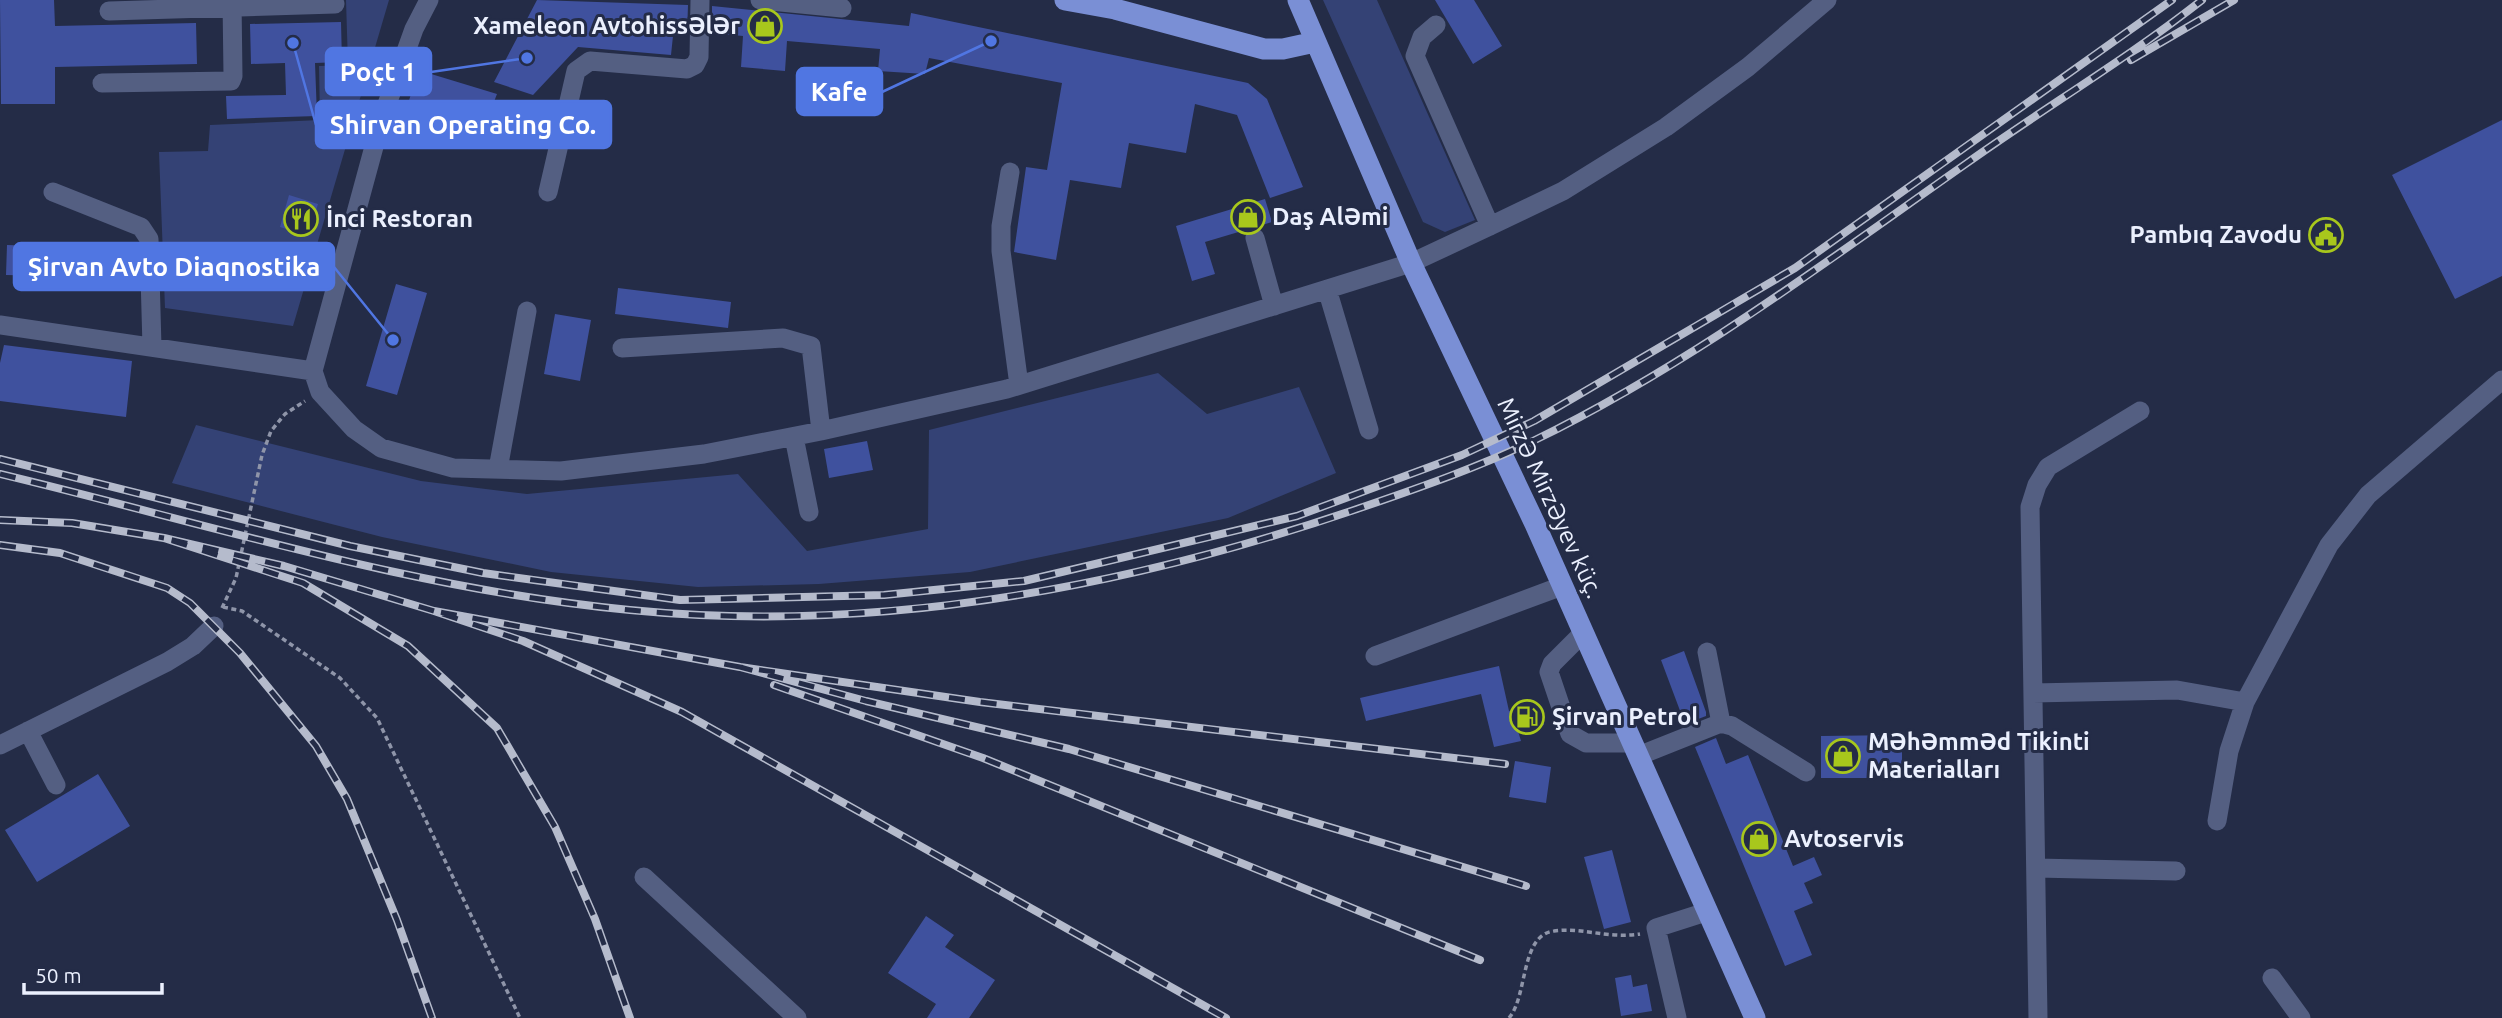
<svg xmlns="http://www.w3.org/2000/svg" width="2502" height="1018" viewBox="0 0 2502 1018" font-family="Ubuntu,sans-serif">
  <rect width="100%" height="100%" fill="#242c47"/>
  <path fill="#344275" d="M 346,0 L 389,0 L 293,326 L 165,308 L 159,152 L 208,151 L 210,125 L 320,120 L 319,66 L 348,65 Z
    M 1323,0 L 1377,0 L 1475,220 L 1445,232 L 1423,222 Z
    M 1158,373 L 1207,414 L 1299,387 L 1336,473 L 1228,518 L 970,572 L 819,584 L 698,587 L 551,572 L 382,537 L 172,483 L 196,425 L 421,481 L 527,494 L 738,474 L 807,551 L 928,529 L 929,430 Z"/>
  <path fill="#3f519e" d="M 0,0 L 54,0 L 55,26 L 196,23 L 197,64 L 55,67 L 55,104 L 1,104 Z
    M 537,0 L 688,5 L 687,36 L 673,36 L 671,55 L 578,47 L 533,95 L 494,82 Z
    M 1435,0 L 1474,0 L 1502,46 L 1473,64 Z
    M 712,6 L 909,26 L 911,13 L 1248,83 L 1267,99 L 1303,187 L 1270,198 L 1237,115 L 1195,104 L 1186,153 L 1129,143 L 1121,188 L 1070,180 L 1056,260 L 1014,252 L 1026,167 L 1047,170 L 1062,83 L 929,58 L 925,74 L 878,71 L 880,49 L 787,41 L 785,71 L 741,67 L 743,36 L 712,33 Z
    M 341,22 L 342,62 L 315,63 L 317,116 L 227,119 L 226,96 L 286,95 L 285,63 L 251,64 L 250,24 Z
    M 418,70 L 497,94 L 485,125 L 408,104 Z
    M 2502,120 L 2502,276 L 2455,299 L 2392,175 Z
    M 289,195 L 318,204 L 308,236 L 280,227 Z
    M 1265,199 L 1272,222 L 1205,242 L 1215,274 L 1192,281 L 1176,226 Z
    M 7,245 L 134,249 L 133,278 L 6,275 Z
    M 396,284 L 427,293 L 397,395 L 366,386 Z
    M 618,288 L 731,302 L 728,328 L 615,314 Z
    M 555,314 L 591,320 L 580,381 L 544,374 Z
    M 4,345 L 132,361 L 126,417 L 0,401 L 0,363 Z
    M 867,441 L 873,470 L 829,478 L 824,449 Z
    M 1684,651 L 1706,712 L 1706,716 L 1685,724 L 1661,660 Z
    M 1499,666 L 1509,711 L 1539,704 L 1544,725 L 1518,731 L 1521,741 L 1494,747 L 1481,694 L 1366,721 L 1360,698 Z
    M 1902,735 L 1902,778 L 1821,778 L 1821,736 Z
    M 1716,738 L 1726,764 L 1748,755 L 1793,866 L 1814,857 L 1822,875 L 1804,883 L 1813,903 L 1794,911 L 1812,955 L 1785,966 L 1695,747 Z
    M 1515,761 L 1551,767 L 1546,803 L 1509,797 Z
    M 98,774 L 130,826 L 37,882 L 5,830 Z
    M 1612,850 L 1631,922 L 1604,929 L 1584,857 Z
    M 926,916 L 954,935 L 945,947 L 995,980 L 969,1018 L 927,1018 L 936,1004 L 888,973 Z
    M 1631,975 L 1633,987 L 1647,984 L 1652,1011 L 1621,1016 L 1615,978 Z"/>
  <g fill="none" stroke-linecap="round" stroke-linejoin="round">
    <path stroke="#8f95a9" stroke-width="3.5" stroke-dasharray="5 3.5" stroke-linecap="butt" d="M 223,607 L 242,611 L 340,678 L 377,718 L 520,1018
      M 222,608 L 236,578 L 262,455 L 271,431 L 285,414 L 305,401
      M 1509,1018 C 1528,996 1520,935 1554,931 C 1582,927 1608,939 1640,934"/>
    <path stroke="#545f82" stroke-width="19" d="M 429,0 L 414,29 L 381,121 L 313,371 L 320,392 L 354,429 L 381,448 L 453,468 L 561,471 L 704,454 L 821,431 L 1007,389 L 1411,263 L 1490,226 L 1563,191 L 1666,127 L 1748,67 L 1827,0
      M 760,0 L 842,8
      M 109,11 L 335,4
      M 1436,25 L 1422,37 L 1415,56 L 1490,226
      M 102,83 L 231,81 L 233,76 L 232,0
      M 1010,172 L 1001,226 L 1001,251 L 1019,385
      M 53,192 L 141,227 L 149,239 L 152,347
      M 548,192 L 576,71 L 590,61 L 687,69 L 695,65 L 699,57 L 700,0
      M 1255,238 L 1274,306
      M 1327,289 L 1369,430
      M 0,325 L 313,371
      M 622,348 L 783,338 L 811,346 L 821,431
      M 794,437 L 809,512
      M 498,469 L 527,311
      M 1583,633 L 1552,664 L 1549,672 L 1570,734 L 1586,743 L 1632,743
      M 1707,652 L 1721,723
      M 1375,656 L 1562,586
      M 2033,693 L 2177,690 L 2245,702
      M 28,731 L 56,785
      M 0,745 L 167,662 L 193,646 L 214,626
      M 1638,756 L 1721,723 L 1732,726 L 1806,772
      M 2217,821 L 2229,751 L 2245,702 L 2329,545 L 2368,495 L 2502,380
      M 2036,868 L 2176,871
      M 644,877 L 797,1018
      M 2272,978 L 2301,1018
      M 1677,1018 L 1656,928 L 1706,912
      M 2038,1018 L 2030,507 L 2037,485 L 2048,467 L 2140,411"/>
    <path stroke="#7a8fd5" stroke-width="21" d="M 1065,0 L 1115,9 L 1264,49 L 1283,49 L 1315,42
      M 1298,0 L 1411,263 L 1535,524 L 1755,1018"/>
    <g stroke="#b5bbcc" stroke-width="8">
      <path id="rail" d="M 2131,60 L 2234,0
        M 0,459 L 350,546 L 483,573 L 680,600 L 884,595 L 1024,581 L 1297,516 L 1462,455 L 1534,421 L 1795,268 L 2172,0
        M 0,474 C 208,524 416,590 630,610 C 875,634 1125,588 1357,509 C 1418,488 1477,468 1535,440 C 1689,365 1827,261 1967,163 C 2044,108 2127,59 2202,0
        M 0,520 L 72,523 L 164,538
        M 0,545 L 60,553 L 167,588 L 190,603 L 240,653 L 316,746 L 347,799 L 397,920 L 432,1018
        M 434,611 L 284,566 L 164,538 L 303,583 L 408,646 L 497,728 L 555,827 L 595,919 L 630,1018
        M 740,667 L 434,611 L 523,641 L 682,712 L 1226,1018
        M 774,685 L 983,758 L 1480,960
        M 1505,764 L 980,702 L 740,667 L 866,701 L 1069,749 L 1526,886"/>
    </g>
    <use href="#rail" stroke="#242c47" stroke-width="5" stroke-dasharray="16" stroke-linecap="butt"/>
  </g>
  <defs>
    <g id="shop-ring" transform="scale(1.75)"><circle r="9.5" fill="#242c47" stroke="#a8c71c" stroke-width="1.5"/><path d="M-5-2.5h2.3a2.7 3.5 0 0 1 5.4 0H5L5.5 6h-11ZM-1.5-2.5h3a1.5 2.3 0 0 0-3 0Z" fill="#a8c71c"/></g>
    <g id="restaurant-ring" transform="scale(1.75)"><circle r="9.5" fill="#242c47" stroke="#a8c71c" stroke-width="1.5"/><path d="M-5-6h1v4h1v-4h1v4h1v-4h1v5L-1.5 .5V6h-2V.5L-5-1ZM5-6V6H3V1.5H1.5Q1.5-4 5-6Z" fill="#a8c71c"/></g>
    <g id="civic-ring" transform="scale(1.75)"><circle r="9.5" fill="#242c47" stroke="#a8c71c" stroke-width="1.5"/><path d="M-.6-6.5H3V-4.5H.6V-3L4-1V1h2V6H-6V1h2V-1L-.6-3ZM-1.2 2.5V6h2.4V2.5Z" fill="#a8c71c"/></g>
    <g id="fuel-ring" transform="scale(1.75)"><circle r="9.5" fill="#242c47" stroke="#a8c71c" stroke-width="1.5"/><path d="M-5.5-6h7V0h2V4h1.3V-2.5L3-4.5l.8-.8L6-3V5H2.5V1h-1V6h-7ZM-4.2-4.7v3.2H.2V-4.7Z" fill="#a8c71c"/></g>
  </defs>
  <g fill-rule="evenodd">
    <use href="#shop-ring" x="765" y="26"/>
    <use href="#shop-ring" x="1248" y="217"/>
    <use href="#restaurant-ring" x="301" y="219"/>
    <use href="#civic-ring" x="2326" y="235"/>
    <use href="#fuel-ring" x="1527" y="717"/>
    <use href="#shop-ring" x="1843" y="756"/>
    <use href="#shop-ring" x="1759" y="839"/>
  </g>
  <g text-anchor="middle" stroke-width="6" stroke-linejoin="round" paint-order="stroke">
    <g font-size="24" font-weight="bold" fill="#ebf0fe" stroke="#242c47" text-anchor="start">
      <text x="740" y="34" text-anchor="end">Xameleon Avtohissələr</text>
      <text x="1272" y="225">Daş Aləmi</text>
      <text x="326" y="227">İnci Restoran</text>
      <text x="2302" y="243" text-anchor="end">Pambıq Zavodu</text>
      <text x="1552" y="725">Şirvan Petrol</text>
      <text x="1868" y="750">Məhəmməd Tikinti<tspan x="1868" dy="28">Materialları</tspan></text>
      <text x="1784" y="847">Avtoservis</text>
    </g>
    <g font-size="24" fill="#ebf0fe" stroke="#242c47">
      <text transform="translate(1550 498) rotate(65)" y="8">Mirzə Mirzəyev küç.</text>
    </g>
  </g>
  <path fill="none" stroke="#5076e2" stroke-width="2.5" d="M527 58L431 72M991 41L882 92M293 43L316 125M393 340L334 267"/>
  <g fill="#5076e2" stroke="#242c47" stroke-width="2.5">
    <circle cx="527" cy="58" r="7"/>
    <circle cx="991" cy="41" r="7"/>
    <circle cx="293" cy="43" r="7"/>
    <circle cx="393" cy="340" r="7"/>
  </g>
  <g fill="#5076e2" stroke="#5076e2" stroke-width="2.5">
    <rect x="326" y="48" width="105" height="47" rx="7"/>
    <rect x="797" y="68" width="85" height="47" rx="7"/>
    <rect x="316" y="101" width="295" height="47" rx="7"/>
    <rect x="14" y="243" width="320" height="47" rx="7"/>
  </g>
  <g font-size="26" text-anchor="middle" font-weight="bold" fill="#fff">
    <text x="378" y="81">Poçt 1</text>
    <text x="839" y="101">Kafe</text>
    <text x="463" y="134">Shirvan Operating Co.</text>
    <text x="174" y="276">Şirvan Avto Diaqnostika</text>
  </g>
  <path d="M24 983v10h138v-10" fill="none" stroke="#ebf0fe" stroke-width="3.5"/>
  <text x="35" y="983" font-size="21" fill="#ebf0fe" stroke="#242c47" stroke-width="5" paint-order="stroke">50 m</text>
</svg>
